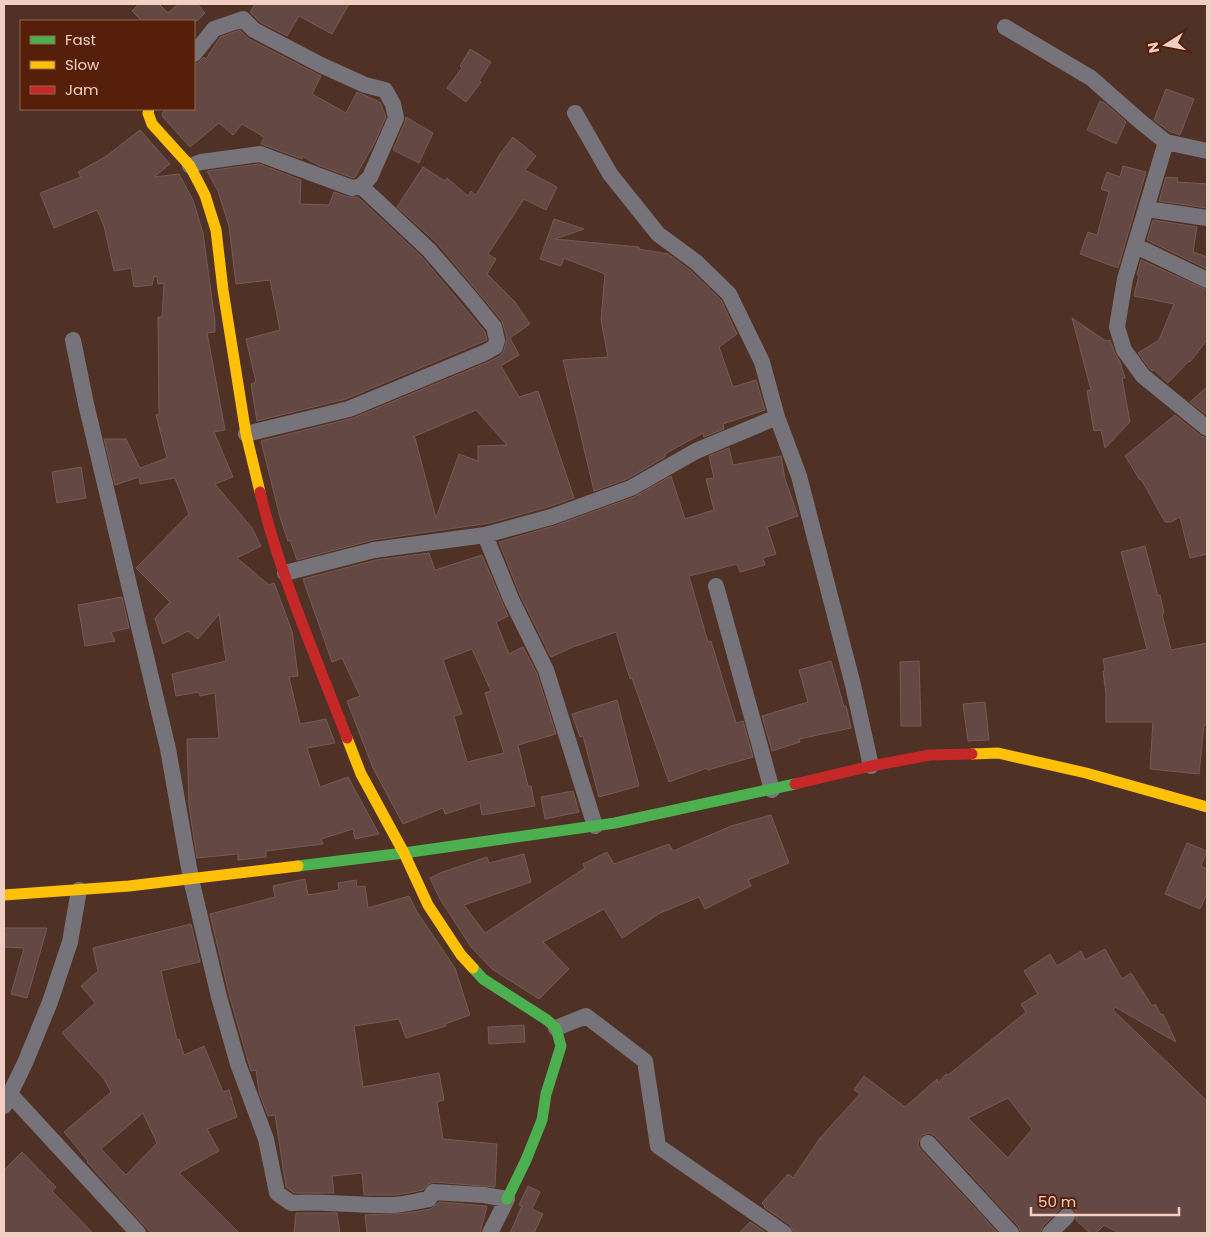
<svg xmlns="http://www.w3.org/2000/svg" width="1211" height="1237" viewBox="0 0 1211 1237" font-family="Poppins,sans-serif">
  <rect width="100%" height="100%" fill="#503126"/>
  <path fill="#634844" stroke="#765a55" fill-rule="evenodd" d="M 139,4 L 159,4 L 168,13 L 178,4 L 197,4 L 205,13 L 197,21 L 142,21 L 132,11 Z
    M 255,4 L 349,4 L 332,34 L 299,16 L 287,36 L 260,22 L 250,12 Z
    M 240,30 L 249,39 L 321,76 L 312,94 L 346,113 L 357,92 L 380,102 L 386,117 L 375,142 L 355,177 L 353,178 L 318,165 L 302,156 L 302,159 L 261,144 L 264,137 L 242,124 L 233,135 L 219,123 L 190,147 L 163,117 L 162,113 L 167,109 L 194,109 L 194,64 L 198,63 L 204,57 L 206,59 L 220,37 Z
    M 470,49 L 491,62 L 479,81 L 481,82 L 466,102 L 447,88 L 462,68 L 460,66 Z
    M 1166,89 L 1194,99 L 1180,135 L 1169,131 L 1154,120 Z
    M 1100,101 L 1106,104 L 1126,122 L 1116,144 L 1087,130 Z
    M 406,117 L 433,133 L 419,163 L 393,150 L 405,122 Z
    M 140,130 L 170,164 L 154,177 L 179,174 L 193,200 L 203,233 L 215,321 L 215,332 L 207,333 L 225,430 L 214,432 L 233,477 L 215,484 L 252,528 L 261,546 L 237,558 L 269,585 L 274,583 L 292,631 L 298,676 L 289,677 L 300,724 L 326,719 L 335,743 L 307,748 L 320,787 L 348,777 L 379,834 L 355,839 L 353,829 L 321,839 L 323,844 L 266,851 L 266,857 L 238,860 L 238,854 L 197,858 L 189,806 L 187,739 L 219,738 L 215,693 L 200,696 L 199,692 L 176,696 L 172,674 L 226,661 L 219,614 L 198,639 L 188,631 L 163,644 L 155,618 L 170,602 L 136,568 L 189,514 L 175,478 L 140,484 L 139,477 L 115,485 L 104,439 L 126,439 L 140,468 L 167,458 L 156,415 L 159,414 L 158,317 L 162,317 L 164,283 L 158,284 L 157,277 L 154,276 L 152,285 L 134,287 L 131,268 L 114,271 L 104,226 L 97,210 L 54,228 L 40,193 L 81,177 L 78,172 L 105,157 Z
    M 513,137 L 536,156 L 525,170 L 557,187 L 546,210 L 524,199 L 488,254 L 496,259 L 487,274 L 515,302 L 530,324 L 510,338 L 519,355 L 501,366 L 519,397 L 538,391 L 574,498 L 548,507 L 490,523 L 373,540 L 297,560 L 290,540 L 288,541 L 280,517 L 261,441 L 353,418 L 488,362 L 500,356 L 504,350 L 507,338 L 502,321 L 437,243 L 397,207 L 423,167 L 445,181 L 447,178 L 468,196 L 471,191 L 476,195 L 500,154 ZM 476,410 L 507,445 L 478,446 L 478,461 L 459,454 L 436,518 L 415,438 L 413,437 Z
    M 259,164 L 301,180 L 300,204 L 329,205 L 334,192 L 349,197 L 358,197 L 422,257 L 485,332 L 487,340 L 346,399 L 257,421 L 251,384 L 256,382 L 246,339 L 280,330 L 270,280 L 236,284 L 229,226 L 218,191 L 207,171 Z
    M 1123,166 L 1146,172 L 1118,268 L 1080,254 L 1088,232 L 1097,235 L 1109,192 L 1101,189 L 1107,172 L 1120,177 Z
    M 1166,177 L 1178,178 L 1177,182 L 1207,184 L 1207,208 L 1159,201 Z
    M 554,219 L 584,229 L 555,239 L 639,247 L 639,249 L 668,254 L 690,270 L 721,300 L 737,334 L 719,347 L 733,387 L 756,380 L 765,410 L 723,424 L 724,429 L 704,437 L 703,433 L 665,454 L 665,457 L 627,479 L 594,491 L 563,360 L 608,357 L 601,320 L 605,274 L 564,258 L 561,266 L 540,259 Z
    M 1153,220 L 1197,227 L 1193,252 L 1207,257 L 1207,269 L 1147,240 Z
    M 1141,260 L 1207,290 L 1207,340 L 1190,362 L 1189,361 L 1168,383 L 1154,370 L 1153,371 L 1150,369 L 1138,353 L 1159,340 L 1174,304 L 1134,296 L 1139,275 L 1137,275 Z
    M 1072,318 L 1106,341 L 1110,340 L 1115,353 L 1120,362 L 1125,378 L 1122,378 L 1130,422 L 1105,448 L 1101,430 L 1094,431 L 1087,391 L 1091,390 Z
    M 1207,387 L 1207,415 L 1190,402 Z
    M 1175,415 L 1201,436 L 1207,438 L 1207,554 L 1190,558 L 1180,517 L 1171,522 L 1165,522 L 1141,479 L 1140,480 L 1125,456 Z
    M 729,448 L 733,465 L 781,456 L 785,479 L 798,516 L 767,527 L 776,554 L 763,558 L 765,565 L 740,572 L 737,564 L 689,576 L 708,642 L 711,641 L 736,723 L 743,721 L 753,757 L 708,770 L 707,768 L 669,782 L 632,678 L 630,679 L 616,632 L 573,647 L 551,657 L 520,595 L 499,542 L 554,526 L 634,497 L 671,476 L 685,519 L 714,510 L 706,479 L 714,478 L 709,456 Z
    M 81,467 L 86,498 L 57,503 L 52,472 Z
    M 1145,546 L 1158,596 L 1160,595 L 1164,613 L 1162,614 L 1171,650 L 1207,643 L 1207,725 L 1204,725 L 1199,774 L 1150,769 L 1153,722 L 1106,722 L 1106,694 L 1103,671 L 1105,671 L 1103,659 L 1147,649 L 1121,552 Z
    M 429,553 L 435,570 L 482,555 L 508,616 L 496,622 L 509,654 L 523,647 L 537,674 L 556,734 L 518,745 L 528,786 L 531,786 L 535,806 L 482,815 L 480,803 L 445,814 L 443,808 L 403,824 L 373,768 L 347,701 L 360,696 L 342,658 L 332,662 L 303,579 L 376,560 ZM 472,649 L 491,691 L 485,693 L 504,753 L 467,762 L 454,716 L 462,714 L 443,660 Z
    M 122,597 L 129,628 L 111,632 L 115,641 L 85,646 L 78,605 Z
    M 831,661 L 844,707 L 846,706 L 851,728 L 799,739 L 800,742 L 772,751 L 762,716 L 808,702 L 799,670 Z
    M 919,661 L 921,726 L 901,726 L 900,662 Z
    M 617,700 L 639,786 L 599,797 L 583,736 L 580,737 L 572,714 Z
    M 985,702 L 989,740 L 968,741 L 963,704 Z
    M 573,791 L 579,812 L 545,819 L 541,797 Z
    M 771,815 L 789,863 L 748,880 L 751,886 L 705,909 L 699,897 L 660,913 L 622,938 L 604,909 L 543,942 L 569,969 L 539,999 L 492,969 L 471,947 L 440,899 L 430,878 L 440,873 L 487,857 L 489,863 L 524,854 L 531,882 L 464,905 L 485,933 L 585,868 L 583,864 L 607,852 L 614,864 L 669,844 L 673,851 L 731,826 Z
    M 1187,843 L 1207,851 L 1201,866 L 1207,869 L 1207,893 L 1200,909 L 1165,894 Z
    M 305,879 L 308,895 L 339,890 L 338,883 L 356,880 L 357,887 L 365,886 L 368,908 L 409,896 L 417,912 L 455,968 L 470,1015 L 445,1024 L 446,1026 L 406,1038 L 399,1019 L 354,1026 L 363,1087 L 439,1073 L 444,1100 L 437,1102 L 443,1139 L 497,1144 L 495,1187 L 434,1182 L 428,1184 L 423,1190 L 408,1193 L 395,1195 L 364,1195 L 362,1173 L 332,1176 L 334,1193 L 294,1193 L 286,1187 L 275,1115 L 268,1116 L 259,1092 L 256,1070 L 251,1071 L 248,1061 L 229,994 L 210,914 L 275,897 L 273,886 Z
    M 191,924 L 200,962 L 161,971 L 177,1040 L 179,1039 L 184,1055 L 204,1046 L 223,1092 L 229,1090 L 237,1117 L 207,1129 L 219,1151 L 179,1173 L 239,1233 L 151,1233 L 87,1162 L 88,1161 L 64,1132 L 111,1092 L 104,1079 L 62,1033 L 95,1003 L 81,986 L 98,971 L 93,948 ZM 143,1113 L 157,1143 L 126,1175 L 101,1149 Z
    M 4,928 L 47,928 L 27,998 L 11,994 L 24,948 L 4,947 Z
    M 1105,949 L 1122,979 L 1131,973 L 1152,1006 L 1155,1004 L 1161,1015 L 1163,1014 L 1176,1042 L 1115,1007 L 1113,1010 L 1207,1101 L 1207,1233 L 1119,1233 L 1104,1225 L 1096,1233 L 1090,1233 L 1076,1220 L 1076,1213 L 1074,1209 L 1069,1206 L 1060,1209 L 1043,1226 L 1040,1233 L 1021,1233 L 1018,1226 L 935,1136 L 930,1133 L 922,1135 L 919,1140 L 918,1145 L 920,1149 L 998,1233 L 794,1233 L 790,1225 L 764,1207 L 765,1206 L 762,1203 L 788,1174 L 793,1178 L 820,1138 L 860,1094 L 854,1090 L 864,1076 L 905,1107 L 937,1079 L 938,1083 L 946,1074 L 948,1075 L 1026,1012 L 1021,1004 L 1038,994 L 1024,971 L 1050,954 L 1057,966 L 1081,951 L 1085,960 ZM 1008,1098 L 1032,1129 L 1008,1158 L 968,1118 Z
    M 524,1025 L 525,1042 L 489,1044 L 488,1027 Z
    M 22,1152 L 56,1187 L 52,1191 L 93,1233 L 4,1233 L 4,1170 Z
    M 528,1186 L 540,1192 L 532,1209 L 543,1214 L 534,1233 L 510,1233 L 522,1206 L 519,1205 Z
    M 439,1202 L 487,1206 L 480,1233 L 367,1233 L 365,1215 L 407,1213 L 431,1209 Z
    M 296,1213 L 337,1213 L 340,1233 L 294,1233 Z
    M 750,1222 L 765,1232 L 764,1233 L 739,1233 Z"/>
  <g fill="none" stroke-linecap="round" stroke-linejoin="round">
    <path stroke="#77737a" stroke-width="16" d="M 1005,27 L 1091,78 L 1141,122 L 1166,142
      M 575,113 L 610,174 L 658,234 L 696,262 L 729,294 L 762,362 L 777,417 L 799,476 L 853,685 L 871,766
      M 1207,151 L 1166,142 L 1125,279 L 1117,327 L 1124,350 L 1143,376 L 1207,428
      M 190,166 L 201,162 L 260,154 L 352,188 L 361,186 L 370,177 L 396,118 L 393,104 L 385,90 L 365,85 L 321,65 L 254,30 L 243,19 L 214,29 L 194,54
      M 1147,209 L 1207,218
      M 1136,246 L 1207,280
      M 73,340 L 86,404 L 168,749 L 191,879 L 219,997 L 238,1064 L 266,1139 L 277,1193 L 291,1203 C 324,1201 357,1206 391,1205 C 404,1205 417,1201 429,1199 L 433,1192 L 484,1195 L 507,1199 L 490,1233
      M 246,434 L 349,409 L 484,353 L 495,347 L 497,340 L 494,327 L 468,295 L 429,250 L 361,186
      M 485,535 L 551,517 L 631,488 L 696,451 L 777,417
      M 285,573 L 374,550 L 485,535 L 511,599 L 546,670 L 595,826
      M 716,586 L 772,790
      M 556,1028 L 586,1016 L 645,1061 L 658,1146 L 784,1233
      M 9,1093 L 138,1233
      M 4,1106 L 25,1063 L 50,1002 L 70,942 L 79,890
      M 928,1143 L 1011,1233
      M 1050,1233 L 1067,1216"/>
    <path stroke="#4caf50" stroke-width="11" d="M 298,866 L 404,853 L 615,823 L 795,784
      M 473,968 L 483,979 L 547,1020 L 556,1028 L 561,1046 L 546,1094 L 542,1120 L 526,1160 L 507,1199"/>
    <path stroke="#ffc107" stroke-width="11" d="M 149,109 L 148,113 L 152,124 L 190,166 L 205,195 L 216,230 L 223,290 L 246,434 L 260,492
      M 347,738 L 361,774 L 404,853 L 428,905 L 461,955 L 473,968
      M 972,754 L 998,753 L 1086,773 L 1207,807
      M 4,895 L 129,886 L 298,866"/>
    <path stroke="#c62828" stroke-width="11" d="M 260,492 C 280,576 316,657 347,738
      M 795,784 L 871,766 L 930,755 L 972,754"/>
  </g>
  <rect width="1211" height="1237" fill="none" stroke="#f3cfc3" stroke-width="10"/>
  <rect x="20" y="20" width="175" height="90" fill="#561f09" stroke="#956553"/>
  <rect x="30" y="36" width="25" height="8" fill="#4caf50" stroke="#956553"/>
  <text x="65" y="45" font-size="15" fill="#f3cfc3">Fast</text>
  <rect x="30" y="61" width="25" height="8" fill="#ffc107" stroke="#956553"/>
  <text x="65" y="70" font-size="15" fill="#f3cfc3">Slow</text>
  <rect x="30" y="86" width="25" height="8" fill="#c62828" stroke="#956553"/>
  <text x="65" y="95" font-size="15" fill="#f3cfc3">Jam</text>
  <g transform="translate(1166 45) rotate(259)" stroke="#561f09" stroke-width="4" paint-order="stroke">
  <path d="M0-4L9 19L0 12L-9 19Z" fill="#f3cfc3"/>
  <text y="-8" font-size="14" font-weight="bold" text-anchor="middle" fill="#f3cfc3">N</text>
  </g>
  <path d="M1031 1207v8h148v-8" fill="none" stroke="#f3cfc3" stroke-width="2.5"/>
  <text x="1038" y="1207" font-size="15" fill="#f3cfc3" stroke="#561f09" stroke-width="4" paint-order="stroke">50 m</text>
</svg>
